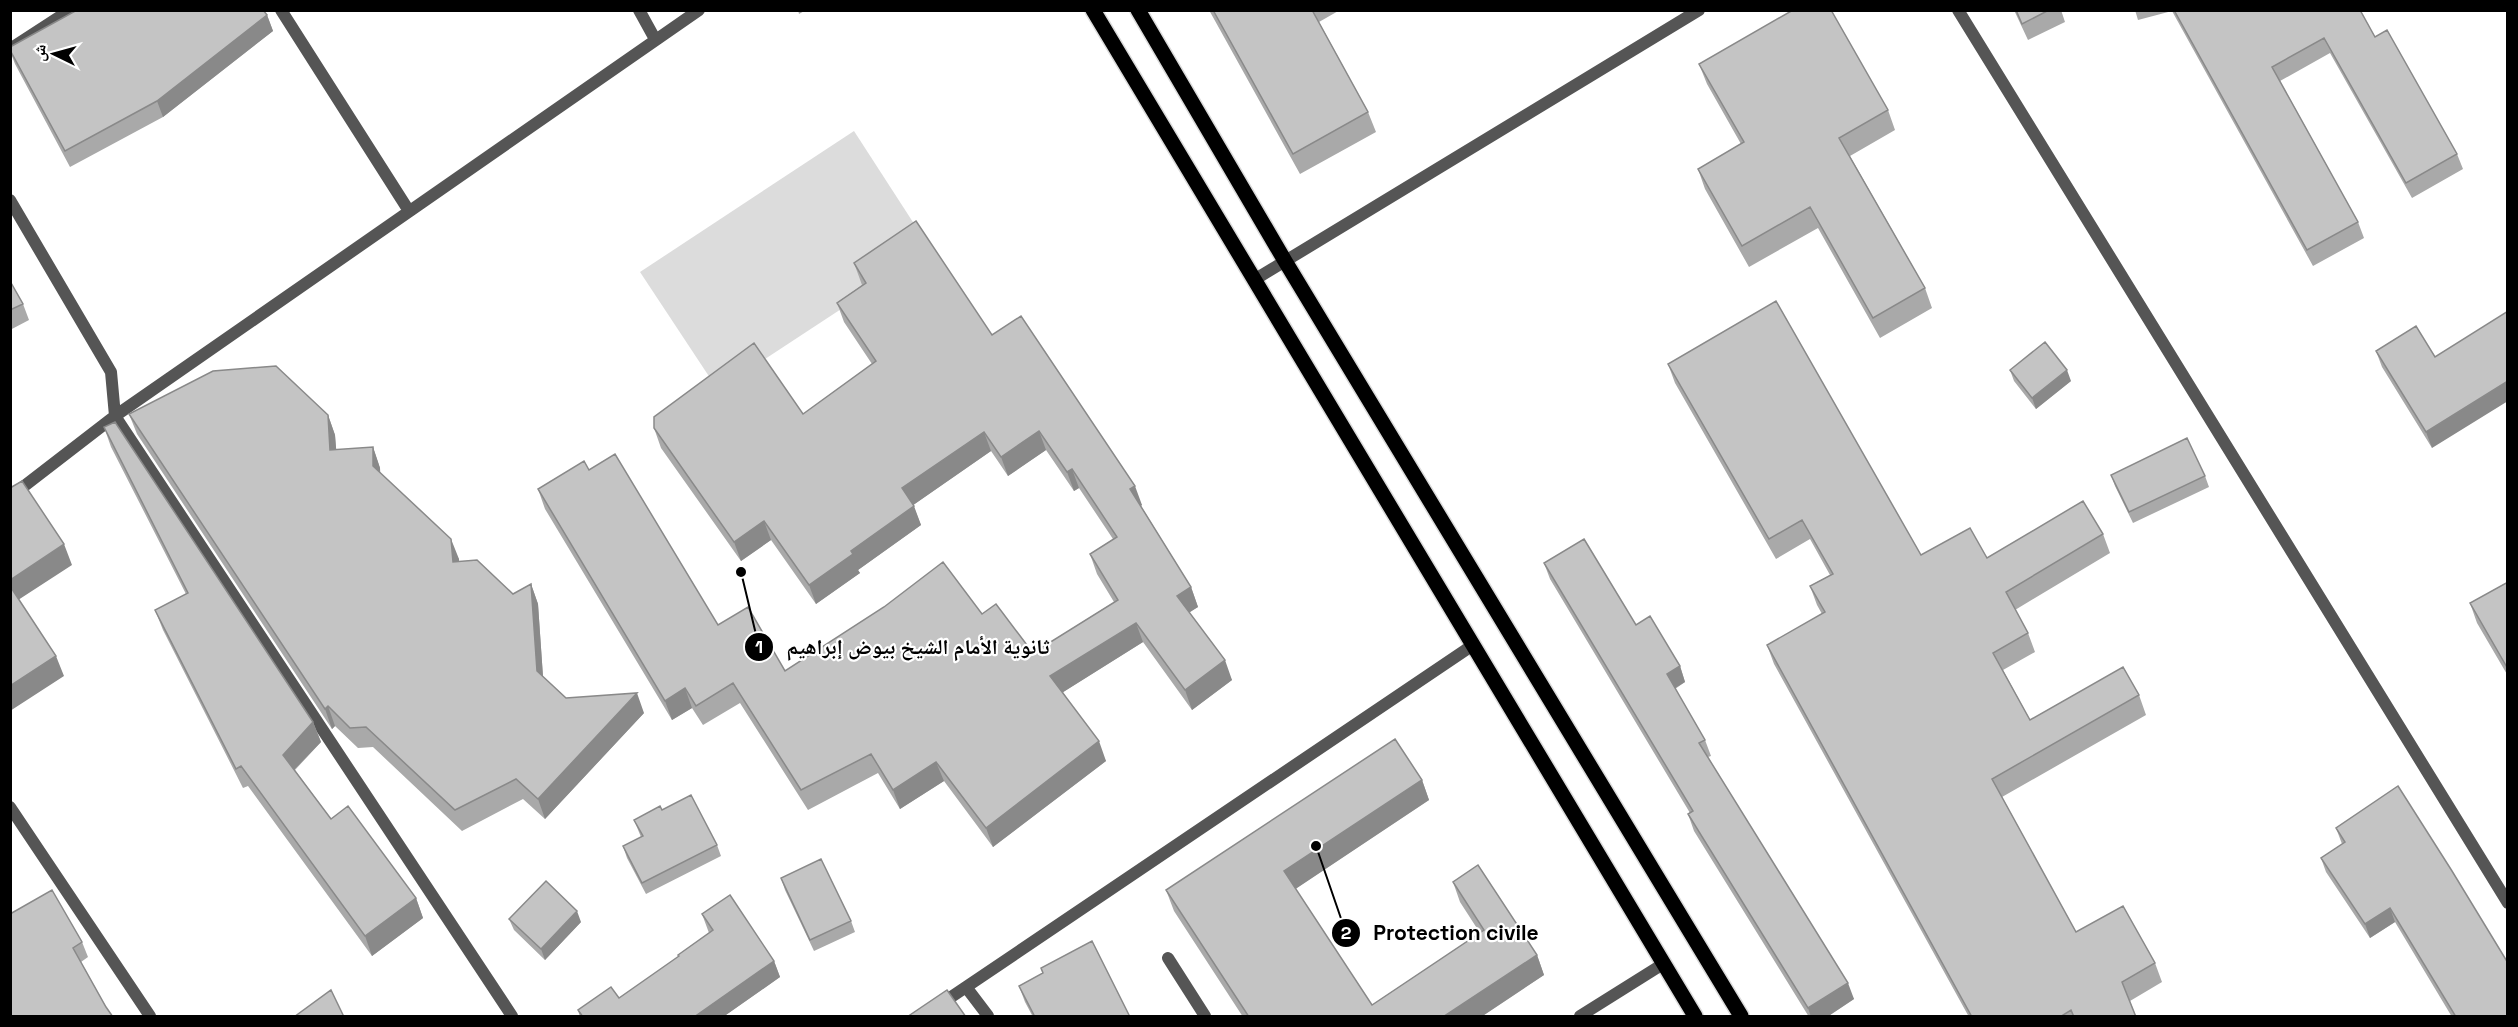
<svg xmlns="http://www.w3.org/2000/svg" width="2518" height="1027" viewBox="0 0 2518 1027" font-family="'Space Grotesk','Noto Naskh Arabic',sans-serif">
  <rect width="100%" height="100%" fill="#fff"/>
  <path fill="#dcdcdc" d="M 854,131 L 931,250 L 718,390 L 640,272 Z"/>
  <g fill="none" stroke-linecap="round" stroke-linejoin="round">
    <g stroke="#dbdbdb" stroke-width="18">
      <path id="primary" d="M 1093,10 L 1695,1016
        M 1138,10 L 1285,261 L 1741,1016"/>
    </g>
    <path stroke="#555" stroke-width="12" d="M 281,10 L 409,211
      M 639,10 L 655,39
      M 1958,10 L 2508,903
      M 10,49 L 70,10
      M 10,200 L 111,372 L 115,416 L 512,1016
      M 10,497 L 115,416 L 699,10
      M 10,807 L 150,1016
      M 1168,958 L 1205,1016
      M 966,987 L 988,1016
      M 923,1016 L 1473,645
      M 1580,1016 L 1663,964"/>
    <path stroke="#555" stroke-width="12" d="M 1254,280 L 1699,10"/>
    <use href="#primary" stroke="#000" stroke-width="15"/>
  </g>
  <path fill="#a9a9a9" d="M 798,10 L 806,10 L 799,14 Z
    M 1209,10 L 1340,10 L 1319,22 L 1368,112 L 1376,132 L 1300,174 Z
    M 2014,10 L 2061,10 L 2065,22 L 2028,40 Z
    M 2135,10 L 2360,10 L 2375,37 L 2457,154 L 2463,169 L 2412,198 L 2330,53 L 2280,81 L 2358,222 L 2364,238 L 2313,266 L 2172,11 L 2138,20 Z
    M 267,15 L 273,31 L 163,117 L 70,167 L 15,64 L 10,51 L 10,47 Z
    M 1699,64 L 1888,110 L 1895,130 L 1850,156 L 1925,288 L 1932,308 L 1880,338 L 1818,228 L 1749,267 L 1705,189 L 1698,169 L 1741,144 L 1707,84 Z
    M 854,263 L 992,335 L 1142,505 L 1141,506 L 1191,587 L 1198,607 L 1189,612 L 1232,680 L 1192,710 L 1143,642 L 1063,692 L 1106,761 L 993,847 L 944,781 L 900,809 L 878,773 L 808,810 L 740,703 L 703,725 L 692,708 L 672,720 L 545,509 L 538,489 L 589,470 L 718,625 L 785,671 L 982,614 L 1033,653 L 1114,602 L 1097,574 L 1090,554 L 1113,539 L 1079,488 L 1074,491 L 1046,450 L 1008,476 L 991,451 L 913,505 L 921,525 L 858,570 L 860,573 L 816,604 L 771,540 L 741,561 L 661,448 L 654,428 L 803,414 L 872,364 L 844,322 L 837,303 L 862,285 Z
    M 10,281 L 23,304 L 29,320 L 10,330 Z
    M 2416,326 L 2432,448 L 2382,367 L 2376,351 Z
    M 1668,364 L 1921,555 L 1987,558 L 2103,534 L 2110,553 L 2015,610 L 2028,633 L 2035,652 L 2003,670 L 2030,720 L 2139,695 L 2146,715 L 2002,797 L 2076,932 L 2155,963 L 2162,982 L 2130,1001 L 2136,1017 L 1969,1017 L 1774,664 L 1767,645 L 1822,614 L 1817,605 L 1810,586 L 1830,575 L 1810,539 L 1776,559 L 1675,383 Z
    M 2010,370 L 2071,381 L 2036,409 L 2014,381 Z
    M 129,414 L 328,415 L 335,435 L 336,450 L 373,447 L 380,468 L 380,473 L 459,559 L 459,562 L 513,594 L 531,584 L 538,604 L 543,677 L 566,698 L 644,713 L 545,819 L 523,799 L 462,831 L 373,747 L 358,748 L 335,726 L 332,729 L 137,434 Z
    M 104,427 L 313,722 L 321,742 L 295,770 L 331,819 L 416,898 L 423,918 L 372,956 L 248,786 L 243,788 L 163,630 L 155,610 L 186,594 L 111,447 Z
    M 2111,475 L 2205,476 L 2209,487 L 2133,523 L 2115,486 Z
    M 1544,563 L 1636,625 L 1680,666 L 1685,682 L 1675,689 L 1705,740 L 1711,756 L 1708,757 L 1854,999 L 1827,1017 L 1809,1017 L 1694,831 L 1688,814 L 1690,813 L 1550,579 Z
    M 2508,582 L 2508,676 L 2477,623 L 2470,603 Z
    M 1422,780 L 1429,800 L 1295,889 L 1372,1005 L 1480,933 L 1460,902 L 1453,882 L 1537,955 L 1544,975 L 1481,1017 L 1243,1017 L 1174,911 L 1166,890 Z
    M 662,810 L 717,845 L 721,856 L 646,894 L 627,858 L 623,846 L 641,837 L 634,820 Z
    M 2336,828 L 2508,1017 L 2452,1017 L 2395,922 L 2370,938 L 2326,872 L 2321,858 L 2342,844 Z
    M 781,878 L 851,921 L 855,932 L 814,951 L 785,890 Z
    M 10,914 L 82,942 L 88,957 L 81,962 L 106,1007 Z
    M 702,914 L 774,961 L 780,977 L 723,1017 L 580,1017 L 578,1010 L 619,998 L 679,957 L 709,933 Z
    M 509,919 L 581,922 L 545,960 L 514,930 Z
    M 1041,968 L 1130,1017 L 1033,1017 L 1025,1002 L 1019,986 L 1043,973 Z"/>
  <path fill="#898989" d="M 267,15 L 273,31 L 163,117 L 157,101 Z
    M 2067,370 L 2071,381 L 2036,409 L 2032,398 Z
    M 2508,381 L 2508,401 L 2432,448 L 2426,432 Z
    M 328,415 L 335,435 L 338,471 L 330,450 Z
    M 1039,431 L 1046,450 L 1008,476 L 1001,457 Z
    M 984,432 L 991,451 L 909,508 L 902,488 Z
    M 373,447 L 380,468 L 381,486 L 373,466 Z
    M 1072,469 L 1079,488 L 1074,491 L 1067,472 Z
    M 1135,486 L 1142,505 L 1137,508 L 1130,489 Z
    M 914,506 L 921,525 L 858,570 L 860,573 L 816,604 L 809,585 L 851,551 Z
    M 764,521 L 771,540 L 741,561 L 734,542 Z
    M 451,539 L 459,559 L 460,582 L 453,562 Z
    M 64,544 L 72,565 L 15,602 L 10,590 L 10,580 Z
    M 531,584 L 538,604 L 544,691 L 537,671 Z
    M 1191,587 L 1198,607 L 1184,616 L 1177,596 Z
    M 1136,623 L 1143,642 L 1057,696 L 1050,676 Z
    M 56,656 L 64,676 L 10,711 L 10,686 Z
    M 1225,660 L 1232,680 L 1192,710 L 1185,690 Z
    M 1680,666 L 1685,682 L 1672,690 L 1667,674 Z
    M 685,688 L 692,708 L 672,720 L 665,701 Z
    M 637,693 L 644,713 L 545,819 L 538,799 Z
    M 328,706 L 335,726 L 332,729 L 325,709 Z
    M 313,722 L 321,742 L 290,774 L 283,755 Z
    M 1099,741 L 1106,761 L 993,847 L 986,828 Z
    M 936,762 L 944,781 L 900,809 L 893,790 Z
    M 1422,780 L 1429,800 L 1291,892 L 1284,871 Z
    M 416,898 L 423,918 L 372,956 L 365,936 Z
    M 2390,908 L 2395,922 L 2370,938 L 2365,924 Z
    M 577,911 L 581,922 L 545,960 L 541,949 Z
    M 1537,955 L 1544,975 L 1481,1017 L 1443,1017 Z
    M 774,961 L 780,977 L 723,1017 L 694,1017 Z
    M 1848,983 L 1854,999 L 1827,1017 L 1811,1017 L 1808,1008 Z"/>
  <path fill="#c4c4c4" stroke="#898989" stroke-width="1.5" d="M 77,10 L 263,10 L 267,15 L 157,101 L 65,151 L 10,50 L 10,47 Z
    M 1213,10 L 1312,10 L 1368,112 L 1293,154 Z
    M 1793,10 L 1831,10 L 1888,110 L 1839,138 L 1925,288 L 1873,318 L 1810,207 L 1742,246 L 1698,169 L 1744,142 L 1699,64 Z
    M 2016,10 L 2049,10 L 2022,24 Z
    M 2174,10 L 2360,10 L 2375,37 L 2387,30 L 2457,154 L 2406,183 L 2324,38 L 2272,67 L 2358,222 L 2307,250 Z
    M 916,221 L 992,335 L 1021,316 L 1135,486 L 1130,489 L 1191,587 L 1177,596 L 1225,660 L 1185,690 L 1136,623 L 1050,676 L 1099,741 L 986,828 L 936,762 L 893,790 L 871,754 L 801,790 L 733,683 L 696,706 L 685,688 L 665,701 L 538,489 L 584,461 L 589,470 L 615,454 L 718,625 L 748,607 L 785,671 L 884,607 L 943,562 L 982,614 L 996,604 L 1033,653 L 1118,600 L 1090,554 L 1117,537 L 1072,469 L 1067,472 L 1039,431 L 1001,457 L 984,432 L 902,488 L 914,506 L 851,551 L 853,554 L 809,585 L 764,521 L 734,542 L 654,428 L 654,417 L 754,343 L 803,414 L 876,361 L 837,303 L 866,283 L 854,263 Z
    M 10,281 L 23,304 L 10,310 Z
    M 1776,301 L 1921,555 L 1970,528 L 1987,558 L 2083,501 L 2103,534 L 2006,592 L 2028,633 L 1993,653 L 2030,720 L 2123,667 L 2139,695 L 1992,779 L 2076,932 L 2123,906 L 2155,963 L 2122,982 L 2136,1017 L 2074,1017 L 2071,1010 L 2060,1017 L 1972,1017 L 1767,645 L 1825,612 L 1810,586 L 1833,574 L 1802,520 L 1769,539 L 1668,364 Z
    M 2508,311 L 2508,381 L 2426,432 L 2376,351 L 2416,326 L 2435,357 Z
    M 2045,342 L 2067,370 L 2032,398 L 2010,370 Z
    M 276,366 L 328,415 L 330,450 L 373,447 L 373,466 L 451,539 L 453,562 L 477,560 L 513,594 L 531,584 L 537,671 L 566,698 L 637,693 L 538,799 L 516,779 L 455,810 L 366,727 L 350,728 L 328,706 L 325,709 L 129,414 L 213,371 Z
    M 115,422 L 313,722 L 283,755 L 331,819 L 348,806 L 416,898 L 365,936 L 241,766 L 236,769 L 155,610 L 188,593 L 104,427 Z
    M 2187,438 L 2205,476 L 2129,512 L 2111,475 Z
    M 22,481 L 64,544 L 10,580 L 10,488 Z
    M 1584,539 L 1636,625 L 1650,616 L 1680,666 L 1667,674 L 1705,740 L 1699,743 L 1848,983 L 1808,1008 L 1688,814 L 1693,811 L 1544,563 Z
    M 2508,582 L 2508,669 L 2470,603 Z
    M 10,586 L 56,656 L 10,686 Z
    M 1395,739 L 1422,780 L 1284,871 L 1372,1005 L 1484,930 L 1453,882 L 1478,865 L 1537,955 L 1443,1017 L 1249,1017 L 1166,890 Z
    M 2398,786 L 2452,871 L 2508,963 L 2508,1017 L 2456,1017 L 2390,908 L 2365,924 L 2321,858 L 2345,842 L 2336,828 Z
    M 691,795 L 717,845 L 642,883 L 623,846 L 643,836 L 634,820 L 660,806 L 662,810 Z
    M 821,859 L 851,921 L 810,940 L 781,878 Z
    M 546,881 L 577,911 L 541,949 L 509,919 Z
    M 52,890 L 82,942 L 73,948 L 106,1007 L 113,1017 L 10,1017 L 10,914 Z
    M 730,895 L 774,961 L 694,1017 L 583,1017 L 578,1010 L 611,987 L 619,998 L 679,956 L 678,955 L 713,930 L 702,914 Z
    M 1092,941 L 1130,1017 L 1035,1017 L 1019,986 L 1043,973 L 1041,968 Z
    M 331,990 L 344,1017 L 294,1017 Z
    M 947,990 L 966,1017 L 907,1017 Z"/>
  <path fill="none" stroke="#000" stroke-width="2" d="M741 572L759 647M1316 846L1346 933"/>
  <g fill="#000" stroke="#fff" stroke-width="2">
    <circle cx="741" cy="572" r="6"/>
    <circle cx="1316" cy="846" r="6"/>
    <circle cx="759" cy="647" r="15"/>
    <circle cx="1346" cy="933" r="15"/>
  </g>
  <g font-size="18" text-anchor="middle" font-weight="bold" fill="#fff">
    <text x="759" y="653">1</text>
    <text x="1346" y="939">2</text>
  </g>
  <g font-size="21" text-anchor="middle" font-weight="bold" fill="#000" stroke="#fff" stroke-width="4.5" stroke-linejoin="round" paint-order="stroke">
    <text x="918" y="654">ثانوية الأمام الشيخ بيوض إبراهيم</text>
    <text x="1456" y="940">Protection civile</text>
  </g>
  <rect width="2518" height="1027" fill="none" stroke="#000000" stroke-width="24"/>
  <g transform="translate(54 54) rotate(275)" stroke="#ffffff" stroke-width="4.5" paint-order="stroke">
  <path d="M0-4.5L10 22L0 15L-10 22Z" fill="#000000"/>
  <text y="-9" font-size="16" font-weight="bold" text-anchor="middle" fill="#000000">ش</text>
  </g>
</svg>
